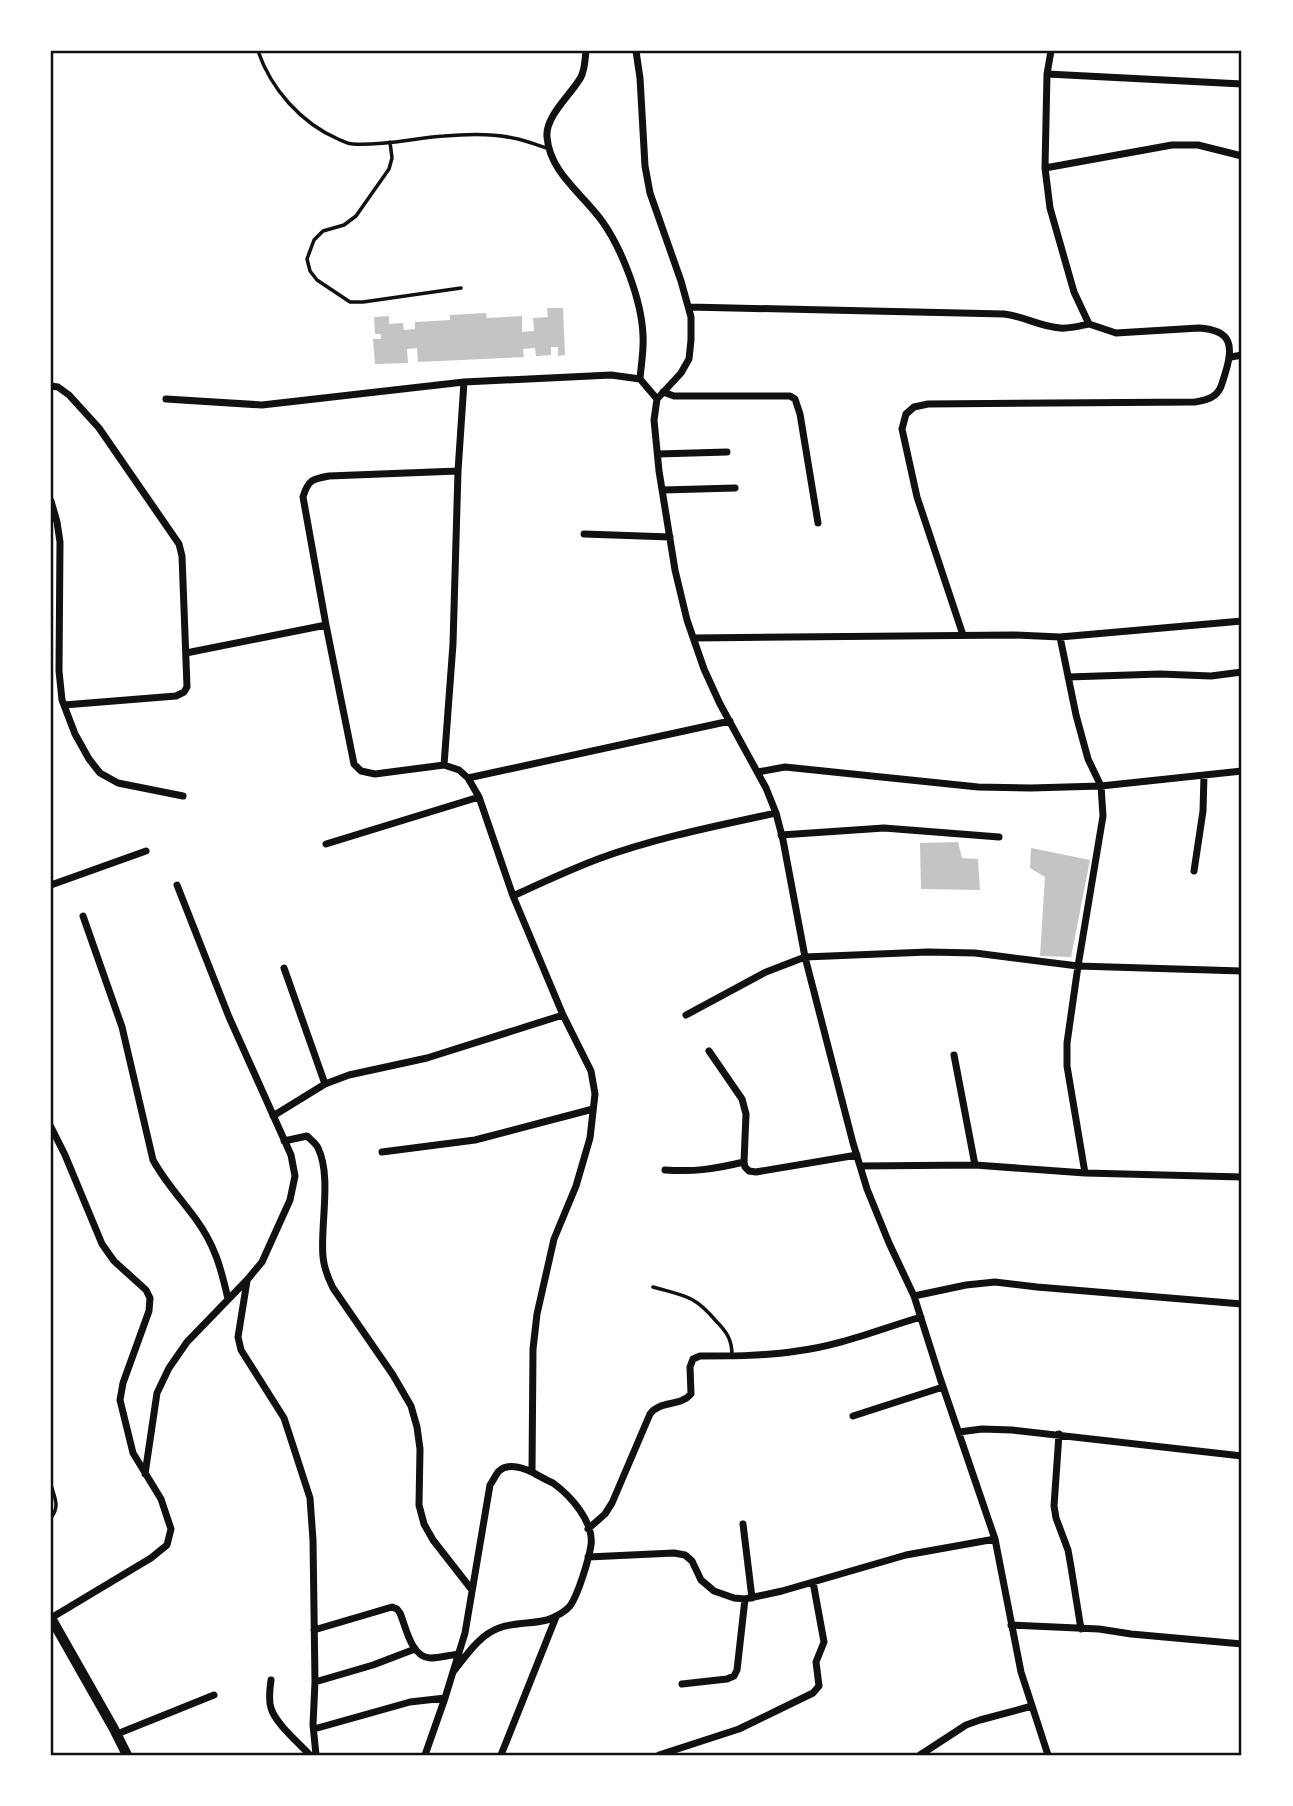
<svg xmlns="http://www.w3.org/2000/svg" width="1293" height="1806" viewBox="0 0 1293 1806" font-family="'Times New Roman',serif">
  <rect width="100%" height="100%" fill="#fff"/>
  <path fill="#c4c4c4" d="M 547,308 L 563,308 L 565,355 L 558,356 L 558,347 L 551,347 L 551,355 L 536,356 L 535,348 L 523,349 L 524,357 L 418,362 L 417,348 L 407,349 L 408,363 L 375,364 L 373,339 L 381,339 L 381,334 L 375,334 L 374,317 L 389,316 L 389,324 L 403,323 L 404,330 L 415,329 L 415,322 L 450,320 L 450,315 L 486,313 L 487,318 L 522,316 L 522,332 L 534,331 L 533,318 L 548,317 Z
    M 958,842 L 962,858 L 978,859 L 980,890 L 921,889 L 920,843 Z
    M 1031,848 L 1090,860 L 1071,957 L 1040,956 L 1045,877 L 1030,868 Z"/>
  <g fill="none" stroke-linecap="round" stroke-linejoin="round">
    <path stroke="#111" stroke-width="3.5" d="M 258,51 C 271,89 301,123 338,139 C 343,141 348,144 353,144 C 383,146 414,138 444,136 C 466,134 491,133 513,138 C 525,140 537,145 549,149
      M 390,142 L 392,158 L 389,169 L 356,216 L 344,225 L 323,231 L 314,240 L 307,259 L 310,271 L 317,280 L 350,302 L 363,302 L 461,288
      M 653,1287 C 685,1296 694,1295 716,1321 C 727,1332 732,1340 732,1355
      M 51,1485 C 55,1499 60,1506 51,1518"/>
    <path stroke="#111" stroke-width="7" d="M 586,51 C 585,59 585,69 581,77 C 571,95 545,116 547,137 C 550,173 582,193 602,221 C 622,249 642,301 643,336 C 644,350 641,365 640,379
      M 636,51 L 640,78 L 645,166 L 650,193 L 681,281 L 691,317 L 691,340 L 689,359 L 681,373 L 657,399 L 654,420 L 659,471 L 675,570 L 687,620 L 704,669 L 720,704 L 766,788 L 776,813 L 783,840 L 805,957 L 853,1143 L 867,1189 L 889,1243 L 914,1296 L 940,1378 L 995,1539 L 1021,1672 L 1048,1755
      M 1047,74 L 1242,84
      M 1045,168 L 1172,145 L 1198,145 L 1242,156
      M 689,307 L 1004,314 C 1023,316 1041,327 1060,328 C 1070,329 1079,326 1089,324
      M 1231,357 L 1242,355
      M 51,386 L 58,387 L 69,395 L 99,428 L 179,544 L 182,556 L 187,687 L 184,692 L 176,696 L 64,705
      M 663,392 L 674,396 L 790,396 L 795,399 L 800,414 L 818,523
      M 166,399 L 262,405 L 464,382 L 611,375 L 640,379 L 657,399
      M 658,454 L 727,452
      M 458,471 L 329,476 C 312,479 308,480 303,497 L 326,625 L 354,764 L 361,771 L 375,774 L 444,765 L 459,770 L 468,778 L 479,797 L 513,896 L 563,1015 L 591,1071 L 595,1094 L 590,1138 L 576,1186 L 554,1239 L 537,1314 L 533,1349 L 532,1472
      M 663,490 L 735,488
      M 51,501 L 57,522 L 60,542 L 59,671 L 62,700 L 75,734 L 89,759 L 100,773 L 118,783 L 183,796
      M 584,534 L 670,537
      M 963,635 L 917,497 L 902,429 L 906,414 L 914,407 L 928,404 L 1195,402 C 1200,401 1207,400 1212,397 C 1221,392 1222,383 1225,374 C 1234,346 1232,330 1199,328 L 1116,333 L 1089,324 L 1074,292 L 1050,208 L 1045,168 L 1047,74 L 1051,51
      M 1060,637 L 1076,715 L 1088,759 L 1101,786 L 1103,816 L 1078,966 L 1067,1043 L 1067,1066 L 1085,1173
      M 694,638 L 1014,635 L 1060,637 L 1242,621
      M 186,653 L 326,625
      M 1068,677 L 1160,674 L 1211,676 L 1242,672
      M 444,765 L 453,644 L 458,471 L 464,382
      M 758,772 L 785,767 L 978,787 L 1031,788 L 1101,786 L 1242,771
      M 468,778 L 730,721
      M 781,835 L 884,828 L 999,837
      M 326,844 L 479,797
      M 1194,871 L 1203,811 L 1204,775
      M 51,885 L 146,851
      M 513,896 C 541,883 569,870 598,859 C 655,838 716,826 776,813
      M 83,916 L 122,1027 L 153,1160 C 165,1182 181,1199 195,1218 C 215,1245 221,1268 228,1299
      M 284,968 L 325,1084
      M 686,1015 L 766,972 L 805,957 L 928,952 L 975,953 L 1078,966 L 1242,971
      M 709,1051 L 742,1099 L 746,1114 L 744,1162 L 745,1167 L 749,1171 L 756,1172 L 857,1155
      M 954,1055 L 975,1165
      M 273,1116 L 325,1084 L 349,1075 L 427,1058 L 563,1015
      M 51,1127 L 65,1155 L 102,1244 L 114,1261 L 146,1290 L 150,1298 L 149,1311 L 123,1383 L 120,1400 L 133,1453 L 161,1499 L 171,1529 L 167,1545 L 151,1558 L 51,1618
      M 284,1141 L 307,1136 C 311,1140 316,1143 318,1148 C 332,1176 320,1226 323,1257 C 324,1268 328,1278 333,1288 L 393,1375 L 411,1406 L 417,1427 L 420,1449 L 419,1505 L 424,1524 L 433,1540 L 472,1590
      M 382,1152 L 475,1140 L 593,1109
      M 860,1166 L 975,1165 L 1085,1173 L 1242,1177
      M 665,1170 C 696,1172 714,1169 744,1162
      M 247,1281 L 238,1337 L 241,1350 L 284,1418 L 310,1498 L 313,1540 L 315,1682 L 313,1725 L 316,1755
      M 914,1296 L 966,1285 L 995,1282 L 1037,1287 L 1242,1304
      M 853,1416 L 943,1387
      M 959,1432 L 982,1429 L 1012,1430 L 1242,1456
      M 1059,1434 L 1054,1506 L 1056,1518 L 1068,1550 L 1071,1567 L 1081,1629
      M 145,1474 L 157,1393 L 169,1368 L 187,1342 L 247,1280 L 262,1262 L 290,1200 L 295,1176 L 291,1155 L 229,1017 L 177,885
      M 743,1524 L 752,1598
      M 588,1529 L 605,1514 L 612,1503 L 650,1414 C 660,1400 680,1407 691,1394 L 690,1367 L 693,1359 L 700,1356 C 732,1356 765,1356 797,1351 C 839,1346 880,1329 921,1317
      M 588,1557 L 674,1553 L 685,1555 L 692,1561 L 701,1580 L 714,1591 L 734,1598 L 745,1599 L 782,1591 L 906,1555 L 995,1539
      M 1011,1625 L 1099,1629 L 1131,1634 L 1242,1644
      M 314,1630 L 392,1607 L 397,1609 L 400,1613 C 406,1627 411,1657 430,1658 C 439,1658 450,1655 459,1654
      M 271,1680 C 270,1689 268,1699 271,1708 C 275,1723 299,1743 310,1755
      M 315,1682 L 373,1665 L 415,1649
      M 682,1684 L 727,1679 L 734,1676 L 737,1670 L 745,1599
      M 314,1729 L 410,1702 L 445,1698
      M 117,1734 L 214,1695
      M 425,1755 L 445,1698 L 465,1633 L 490,1485 C 493,1481 496,1474 499,1471 C 509,1462 524,1468 534,1473 C 540,1477 547,1480 553,1483 C 571,1496 594,1522 591,1545 C 589,1559 578,1595 570,1606 C 565,1612 555,1617 547,1620 C 532,1624 514,1622 499,1628 C 479,1635 466,1656 453,1672
      M 501,1755 L 556,1617
      M 659,1755 L 739,1729 L 813,1693 L 819,1686 L 816,1662 L 824,1642 L 813,1582
      M 920,1755 L 966,1725 L 980,1720 L 1032,1706"/>
    <path stroke="#111" stroke-width="10" d="M 51,1618 L 114,1729 L 127,1755"/>
  </g>
  <rect width="1293" height="1806" fill="none" stroke="#ffffff" stroke-width="105"/>
  <rect x="52" y="52" width="1188" height="1702" fill="none" stroke="#111" stroke-width="2.5"/>
</svg>
